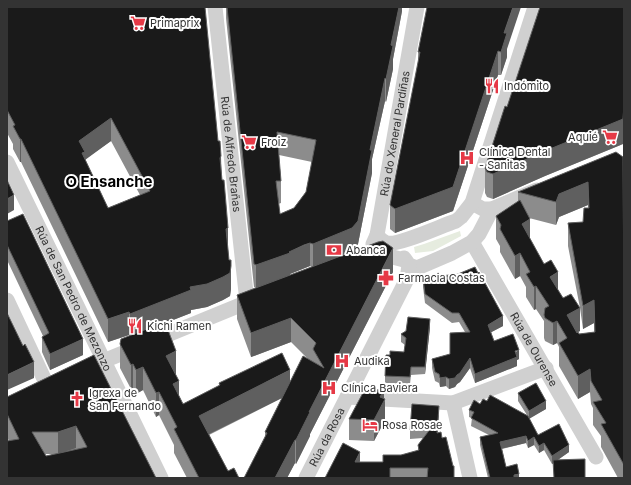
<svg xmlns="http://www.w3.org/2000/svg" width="631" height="485" viewBox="0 0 631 485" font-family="Inter,sans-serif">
  <rect width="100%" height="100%" fill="#fff"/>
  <path fill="#e6ecdf" d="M 460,231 L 461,236 L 433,251 L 415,253 L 414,247 L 424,244 Z"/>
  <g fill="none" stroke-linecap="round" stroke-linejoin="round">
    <g stroke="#d0d0d0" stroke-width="15">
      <path id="s1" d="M 215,7 L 247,302"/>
      <path id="s2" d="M 7,162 L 161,478"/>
      <path d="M 472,203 L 483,209 L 492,209 L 537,190"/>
      <path d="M 377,235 C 379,238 383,242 387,243 C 398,246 443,225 456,221 L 461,217 L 472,203 L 535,7"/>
      <path id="s3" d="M 472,242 L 596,457"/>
      <path id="s4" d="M 373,244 L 377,235 L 417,7"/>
      <path d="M 374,257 L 385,255 L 404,260"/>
      <path d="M 404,258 L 409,265 L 417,268 L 452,253 L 472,242 L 479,234 L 492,209"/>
      <path d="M 7,300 L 47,385"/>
      <path d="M 79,371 L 255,299"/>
      <path d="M 347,397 L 453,403 L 546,368"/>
      <path d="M 453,403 L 470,478"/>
      <path id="s5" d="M 306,478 L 407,279 L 409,265"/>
    </g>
  </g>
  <path fill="#8c8c8c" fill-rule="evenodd" d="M 7,7 L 218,141 L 221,156 L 222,180 L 228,248 L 231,289 L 230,296 L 223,300 L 207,307 L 191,310 L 191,313 L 165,323 L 176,375 L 179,396 L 183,404 L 219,386 L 219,383 L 290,382 L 307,358 L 291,342 L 251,357 L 237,319 L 237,295 L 256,288 L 254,287 L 226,18 L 226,7 L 402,7 L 402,11 L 393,59 L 393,69 L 386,102 L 385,101 L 372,159 L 372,173 L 358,244 L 352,251 L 337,257 L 393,272 L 310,434 L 310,436 L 296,464 L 295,463 L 287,478 L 244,478 L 265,438 L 265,432 L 282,398 L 209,435 L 228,471 L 239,478 L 187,478 L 174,453 L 174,445 L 159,415 L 156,417 L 143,390 L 136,394 L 133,388 L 131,389 L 120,368 L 120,344 L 130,336 L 129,335 L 108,342 L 21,162 L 20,162 L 13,149 L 13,144 L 7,133 ZM 111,141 L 140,195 L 108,208 L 85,159 ZM 279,155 L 312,162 L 306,192 L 294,208 L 280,214 L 278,204 L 281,203 L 281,181 ZM 310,266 L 312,267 L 290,275 L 290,274 Z
    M 507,49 L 507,57 L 501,75 L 498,75 L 453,211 L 395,233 L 390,229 L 390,205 L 418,64 L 418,52 Z
    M 623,144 L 545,176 L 493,199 L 487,197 L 485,193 L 485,168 Z
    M 616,152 L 624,308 L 624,478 L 618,478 L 601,447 L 601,436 L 593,425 L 593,408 L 591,404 L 590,392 L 578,399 L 559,366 L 559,347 L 557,343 L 553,345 L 545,341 L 544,338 L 544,321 L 536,309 L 534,310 L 526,297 L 526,287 L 520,276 L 515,279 L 500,252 L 500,246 L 496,239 L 496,216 L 518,202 L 518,192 ZM 588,205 L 588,208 L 583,222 L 568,223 L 568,246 L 580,308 L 563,298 L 558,290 L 530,239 L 529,218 L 556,225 L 559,217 ZM 580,308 L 583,329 L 594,323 L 594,332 L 579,334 L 577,332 L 580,331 Z
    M 7,221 L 83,355 L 50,370 L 42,352 L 42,337 L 43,336 L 7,260 Z
    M 423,278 L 503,326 L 491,332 L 494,341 L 519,359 L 517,360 L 517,366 L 475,383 L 470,368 L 460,382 L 457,384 L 455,387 L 449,389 L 446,386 L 440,387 L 439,383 L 435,381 L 432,368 L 432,359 L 450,354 L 450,333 L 465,332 L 459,322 L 452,323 L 425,303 L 423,287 Z
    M 430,327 L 425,374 L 411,375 L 410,384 L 385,383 L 385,376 L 404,352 L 405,345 L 401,342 L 401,334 Z
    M 94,355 L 156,478 L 7,478 L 9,441 L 7,437 L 7,397 ZM 45,454 L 53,454 L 46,456 Z
    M 518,393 L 546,409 L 529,418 L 538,435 L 569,452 L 552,464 L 544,450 L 539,453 L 534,445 L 528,448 L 526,443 L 502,449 L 506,467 L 519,478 L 488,478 L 480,445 L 480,437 L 489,435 L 471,426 L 472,418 L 469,417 L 469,410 L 480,404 L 487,401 L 527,415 L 518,401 Z
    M 384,399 L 385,420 L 374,441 L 349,440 L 349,419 Z
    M 439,415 L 438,432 L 427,477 L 325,478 L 360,461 L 360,462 L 383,462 L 401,455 L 418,451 L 418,445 L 423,438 L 410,439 L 410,430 Z"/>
  <path fill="#5f5f5f" d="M 399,7 L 402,7 L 402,11 L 393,59 L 393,69 L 386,102 L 386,79 L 391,45 Z
    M 513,7 L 521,7 L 507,49 L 507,57 L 501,75 L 501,52 L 504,33 Z
    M 498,51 L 498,75 L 453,211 L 395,233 L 395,209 Z
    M 385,78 L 385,101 L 372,159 L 372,173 L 358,244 L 352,251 L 313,267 L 313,244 L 370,150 Z
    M 624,105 L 624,130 L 623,144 L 545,176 L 493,199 L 493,174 Z
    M 111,118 L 111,141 L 85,160 L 85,175 L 79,141 Z
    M 20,139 L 21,139 L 21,162 L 20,162 Z
    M 221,156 L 221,179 L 220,158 Z
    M 588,182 L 588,205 L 559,217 L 556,225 L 556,202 L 559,194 Z
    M 14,195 L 14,210 L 7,214 L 7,199 Z
    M 530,219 L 530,242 L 522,224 Z
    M 228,228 L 228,251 L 226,229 Z
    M 310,243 L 310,266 L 290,274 L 290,275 L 256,288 L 256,265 Z
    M 393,248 L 393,272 L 310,434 L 310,436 L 296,464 L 296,440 L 309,412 Z
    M 520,253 L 520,276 L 515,279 L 515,256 Z
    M 231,266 L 231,289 L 230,296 L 223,300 L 207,307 L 191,310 L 191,313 L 130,337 L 130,314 L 190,287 Z
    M 558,272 L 558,295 L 550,277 Z
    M 536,286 L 536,309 L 534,310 L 534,287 Z
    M 594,300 L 594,323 L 583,329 L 583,306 Z
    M 580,308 L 580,331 L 567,338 L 567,315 Z
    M 129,312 L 129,335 L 108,342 L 108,319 Z
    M 503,316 L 503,326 L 488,334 L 488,325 Z
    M 291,318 L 291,342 L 251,357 L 251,333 Z
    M 430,319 L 430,327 L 425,374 L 425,367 Z
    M 557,321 L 557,343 L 553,345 L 553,323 Z
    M 83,339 L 83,355 L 50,370 L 50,354 Z
    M 519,350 L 519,359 L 517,360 L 517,366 L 475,383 L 475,374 Z
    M 176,351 L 176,375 L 166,379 L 166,356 Z
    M 470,358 L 470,368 L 460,382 L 457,384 L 455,387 L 449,389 L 449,379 L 457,375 Z
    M 34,362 L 34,378 L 7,390 L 7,375 Z
    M 133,364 L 133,388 L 131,389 L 131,365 Z
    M 143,367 L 143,390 L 136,394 L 136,370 Z
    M 590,369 L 590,392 L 578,399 L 578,376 Z
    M 290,370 L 290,394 L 199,439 L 199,416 Z
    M 446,377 L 446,386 L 440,387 L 440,378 Z
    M 179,381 L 179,405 L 173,384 Z
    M 384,390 L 384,402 L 385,399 L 385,420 L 374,441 L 374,420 L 380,397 Z
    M 159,392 L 159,415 L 156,417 L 156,393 Z
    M 546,401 L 546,409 L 529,419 L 529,411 Z
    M 76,426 L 76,448 L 58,454 L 58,432 Z
    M 526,436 L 526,443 L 500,449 L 500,442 Z
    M 534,437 L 534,445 L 528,448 L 528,441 Z
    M 295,440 L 295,463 L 287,478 L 275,478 Z
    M 544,443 L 544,450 L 539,453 L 539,446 Z
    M 569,445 L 569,452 L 552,464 L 552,456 Z
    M 360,452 L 360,461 L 355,472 L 355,462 Z
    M 519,474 L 519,478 L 514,478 L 514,475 Z"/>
  <path fill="#1a1a1a" stroke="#5f5f5f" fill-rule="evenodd" d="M 7,7 L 205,7 L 218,141 L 220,141 L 221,156 L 220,158 L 222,180 L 224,180 L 228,228 L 226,229 L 229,260 L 231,260 L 231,266 L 230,273 L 223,277 L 207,284 L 190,287 L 191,290 L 130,314 L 129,312 L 108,319 L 21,139 L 20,139 L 13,126 L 15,125 L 7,110 ZM 111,118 L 150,191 L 108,208 L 82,153 L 85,152 L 79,141 Z
    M 227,7 L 399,7 L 391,45 L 393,46 L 386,79 L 385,78 L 370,150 L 372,150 L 358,221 L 352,228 L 313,244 L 310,243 L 304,245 L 289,252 L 290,253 L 256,265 L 254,264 ZM 277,132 L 316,140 L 306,192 L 294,208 L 280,214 L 276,181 L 281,181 Z
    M 427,7 L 513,7 L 504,33 L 507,33 L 501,52 L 498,51 L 453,187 L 395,209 L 390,205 L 420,52 L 418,52 Z
    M 540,7 L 624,7 L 624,105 L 623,119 L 545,151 L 493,174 L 487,172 L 485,168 L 505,106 L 507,107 Z
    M 616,152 L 623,157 L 624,308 L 624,465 L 601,424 L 606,423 L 593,402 L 602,400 L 591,381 L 590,369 L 578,376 L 559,343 L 567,338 L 557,321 L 553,323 L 545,318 L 544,315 L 545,308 L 549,306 L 536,286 L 534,287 L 526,274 L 530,272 L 520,253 L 515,256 L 500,229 L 501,225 L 496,216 L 520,200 L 530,219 L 522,224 L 544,264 L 551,260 L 558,272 L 550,277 L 563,298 L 571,294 L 580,308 L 567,315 L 577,333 L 578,332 L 579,334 L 595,332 L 594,300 L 583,306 L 568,223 L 583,222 L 584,208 L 589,208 L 588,182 L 559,194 L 556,202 L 518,192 Z
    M 7,180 L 14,195 L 7,199 Z
    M 23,214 L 83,339 L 50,354 L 42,337 L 49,333 L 7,245 L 7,221 Z
    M 383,241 L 393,248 L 309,412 L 310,412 L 296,440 L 295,440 L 275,478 L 244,478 L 267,433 L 265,432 L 303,356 L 324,368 L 313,349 L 316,343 L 291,318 L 251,333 L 237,295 L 378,242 Z
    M 475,267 L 478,273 L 479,272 L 503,316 L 488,325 L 494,341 L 513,334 L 519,350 L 515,351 L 517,357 L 475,374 L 470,358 L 460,373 L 457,375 L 455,378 L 449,379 L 446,377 L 440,378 L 439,374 L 435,372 L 432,359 L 450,354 L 450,333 L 470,332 L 459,313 L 452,313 L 425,294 L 423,278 L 458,274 Z
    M 7,313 L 23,346 L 25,344 L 34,362 L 7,375 Z
    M 408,317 L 430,319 L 425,367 L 411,367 L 410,377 L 385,376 L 386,355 L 390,355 L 390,351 L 404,352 L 406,338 L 401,334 L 406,331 Z
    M 165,322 L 176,351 L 166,356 L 179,381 L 173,384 L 183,404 L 220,385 L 219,383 L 282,353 L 290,370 L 199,416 L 228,471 L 234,468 L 239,478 L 199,478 L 174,429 L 177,427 L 159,392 L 156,393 L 143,367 L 136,370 L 133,364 L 131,365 L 120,344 L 121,339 Z
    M 94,355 L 156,478 L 7,478 L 7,441 L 19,439 L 7,414 L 7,397 ZM 76,426 L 87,447 L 46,456 L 32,432 L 58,432 Z
    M 536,383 L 546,401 L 529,411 L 518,393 Z
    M 365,389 L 384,390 L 380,397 L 385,399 L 374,420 L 349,419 Z
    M 490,395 L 528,416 L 538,435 L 559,424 L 569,445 L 552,456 L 544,443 L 539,446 L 534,437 L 528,441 L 526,436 L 500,442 L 506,467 L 517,464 L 519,474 L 514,475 L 514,478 L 490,478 L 480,437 L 498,433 L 471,418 L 474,412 L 469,410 L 474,400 L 480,404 L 483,399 L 487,401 Z
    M 412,404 L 439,406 L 437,433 L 441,432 L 442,438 L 446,437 L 453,466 L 454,466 L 454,478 L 427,478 L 428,468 L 390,468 L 390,478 L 325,478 L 343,443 L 360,452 L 355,462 L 383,462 L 383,455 L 401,455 L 419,450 L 418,445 L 431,428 L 410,430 Z
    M 585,459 L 585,478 L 554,478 L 553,460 Z"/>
  <defs>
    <g id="supermarket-bare" transform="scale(1.2)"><path d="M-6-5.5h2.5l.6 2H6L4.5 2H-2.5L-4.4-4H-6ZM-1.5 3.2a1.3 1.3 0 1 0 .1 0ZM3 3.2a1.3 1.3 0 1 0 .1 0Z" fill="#e63946" stroke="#fff" stroke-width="2.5" paint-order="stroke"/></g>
    <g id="restaurant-bare" transform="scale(1.2)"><path d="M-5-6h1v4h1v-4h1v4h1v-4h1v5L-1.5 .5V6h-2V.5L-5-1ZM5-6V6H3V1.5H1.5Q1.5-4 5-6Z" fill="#e63946" stroke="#fff" stroke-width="2.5" paint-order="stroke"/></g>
    <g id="hospital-bare" transform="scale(1.2)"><path d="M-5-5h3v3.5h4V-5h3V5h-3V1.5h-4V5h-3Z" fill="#e63946" stroke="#fff" stroke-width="2.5" paint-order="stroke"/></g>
    <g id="bank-bare" transform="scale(1.2)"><path d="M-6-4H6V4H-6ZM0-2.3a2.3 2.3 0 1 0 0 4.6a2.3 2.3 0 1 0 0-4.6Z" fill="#e63946" stroke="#fff" stroke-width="2.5" paint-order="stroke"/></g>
    <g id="pharmacy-bare" transform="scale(1.2)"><path d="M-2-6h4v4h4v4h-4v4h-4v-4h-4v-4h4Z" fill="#e63946" stroke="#fff" stroke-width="2.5" paint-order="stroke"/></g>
    <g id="church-bare" transform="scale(1.2)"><path d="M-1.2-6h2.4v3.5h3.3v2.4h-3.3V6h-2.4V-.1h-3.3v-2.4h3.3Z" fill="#e63946" stroke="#fff" stroke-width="2.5" paint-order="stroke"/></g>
    <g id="hotel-bare" transform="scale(1.2)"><path d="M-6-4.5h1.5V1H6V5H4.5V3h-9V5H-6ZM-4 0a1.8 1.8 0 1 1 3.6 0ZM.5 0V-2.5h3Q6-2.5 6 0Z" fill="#e63946" stroke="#fff" stroke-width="2.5" paint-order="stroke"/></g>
  </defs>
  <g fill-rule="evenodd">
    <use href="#supermarket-bare" x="138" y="23"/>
    <use href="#restaurant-bare" x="492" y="86"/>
    <use href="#supermarket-bare" x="610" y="137"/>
    <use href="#supermarket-bare" x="249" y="142"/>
    <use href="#hospital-bare" x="467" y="158"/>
    <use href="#bank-bare" x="334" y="250"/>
    <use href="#pharmacy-bare" x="386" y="278"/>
    <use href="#restaurant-bare" x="135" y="326"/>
    <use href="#hospital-bare" x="342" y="361"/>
    <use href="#hospital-bare" x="329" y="388"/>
    <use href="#church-bare" x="77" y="399"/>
    <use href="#hotel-bare" x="370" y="425"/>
  </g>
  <g text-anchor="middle" stroke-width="4" stroke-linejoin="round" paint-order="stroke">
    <g font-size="11" fill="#333" stroke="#fff" text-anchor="start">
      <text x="150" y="27">Primaprix</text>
      <text x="504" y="90">Indómito</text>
      <text x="598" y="141" text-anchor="end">Aquié</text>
      <text x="261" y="146">Froiz</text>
      <text x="479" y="156">Clínica Dental<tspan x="479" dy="13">- Sanitas</tspan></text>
      <text x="346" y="254">Abanca</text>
      <text x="398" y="282">Farmacia Costas</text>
      <text x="147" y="330">Kichi Ramen</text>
      <text x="354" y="365">Audika</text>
      <text x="341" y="392">Clínica Baviera</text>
      <text x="89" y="397">Igrexa de<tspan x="89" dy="13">San Fernando</tspan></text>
      <text x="382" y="429">Rosa Rosae</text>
    </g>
    <g font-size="11" fill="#333" stroke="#fff">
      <text dy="4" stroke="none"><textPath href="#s4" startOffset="113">Rúa do Xeneral Pardiñas</textPath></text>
      <text dy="4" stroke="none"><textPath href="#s1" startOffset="148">Rúa de Alfredo Brañas</textPath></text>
      <text dy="4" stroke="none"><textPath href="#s2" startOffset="152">Rúa de San Pedro de Mezonzo</textPath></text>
      <text dy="4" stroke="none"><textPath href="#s3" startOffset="124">Rúa de Ourense</textPath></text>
      <text dy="4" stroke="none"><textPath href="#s5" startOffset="46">Rúa da Rosa</textPath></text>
    </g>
    <g font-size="15" font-weight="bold" fill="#000" stroke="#fff">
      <text x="109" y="187">O Ensanche</text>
    </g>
  </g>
  <rect width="631" height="485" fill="none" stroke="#333333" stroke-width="16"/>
</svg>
